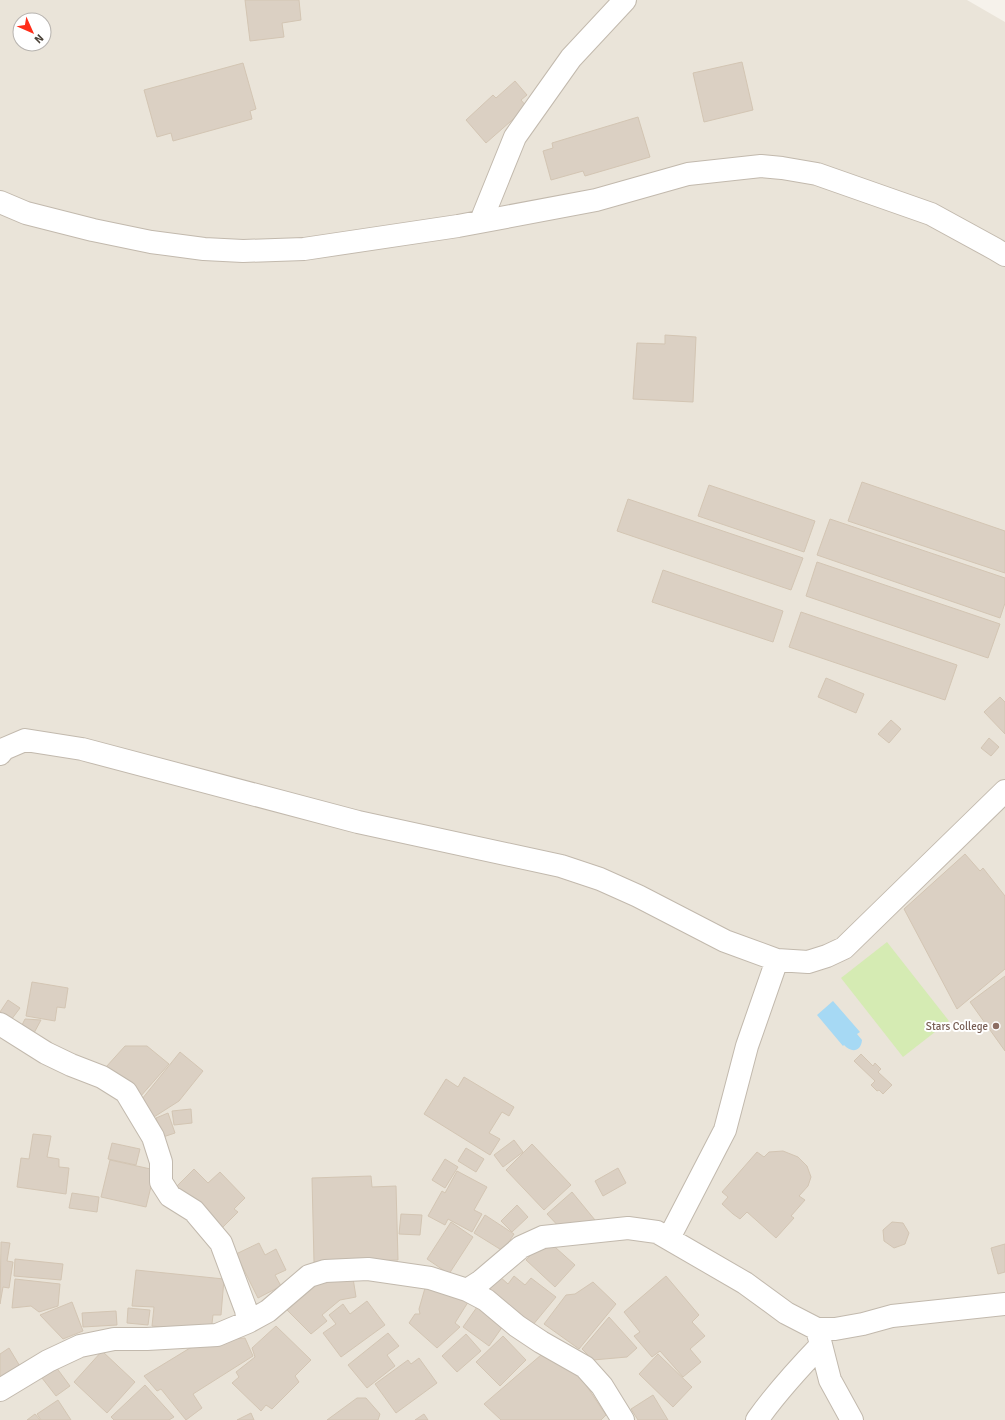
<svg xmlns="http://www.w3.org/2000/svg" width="1005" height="1420" viewBox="0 0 1005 1420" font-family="Signika,sans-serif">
  <rect width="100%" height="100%" fill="#f6f2eb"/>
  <path fill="#eae4d9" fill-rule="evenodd" d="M 0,0 L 967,0 L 1005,22 L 1005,1420 L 0,1420 ZM 20,20 L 44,20 L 44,44 L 20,44 Z"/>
  <path fill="#d5ebb3" d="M 887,942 L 949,1021 L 903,1057 L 841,978 Z"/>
  <path fill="#a6d9f4" d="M 833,1001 L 860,1032 L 857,1034 L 862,1040 C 861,1052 851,1053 844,1045 L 843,1046 L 817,1015 Z"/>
  <path fill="#dbd0c3" stroke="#d3c5b3" d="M 245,0 L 299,0 L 301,20 L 282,23 L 284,37 L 250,41 Z
    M 742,62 L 753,110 L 704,122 L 693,73 Z
    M 243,63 L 256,109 L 250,111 L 252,119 L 173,141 L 171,133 L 157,137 L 144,90 Z
    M 515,81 L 527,95 L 521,100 L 527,107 L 486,143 L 466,120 L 493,95 L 496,98 Z
    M 638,117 L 650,157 L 585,176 L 583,171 L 551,180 L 543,151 L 553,148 L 552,143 Z
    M 665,335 L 696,337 L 693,402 L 633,399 L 637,343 L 665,344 Z
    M 862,482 L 1005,531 L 1005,573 L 848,521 Z
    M 709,485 L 815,521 L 804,552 L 698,516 Z
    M 628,499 L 803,558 L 791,590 L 617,531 Z
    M 830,519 L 1005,578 L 1005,603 L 1000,618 L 817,555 Z
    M 817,562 L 1000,624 L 988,658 L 806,596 Z
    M 663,570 L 783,611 L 773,642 L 652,602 Z
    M 801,612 L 957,665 L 945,700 L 789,647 Z
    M 826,678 L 864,694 L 856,713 L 818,697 Z
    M 1000,697 L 1005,702 L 1005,734 L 984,712 Z
    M 891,720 L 901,729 L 889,743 L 878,734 Z
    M 989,738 L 999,747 L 991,756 L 981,748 Z
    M 965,854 L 980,871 L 983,868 L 1005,896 L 1005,969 L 957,1009 L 904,909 Z
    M 1005,976 L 1005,1051 L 970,1002 Z
    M 32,982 L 68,988 L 65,1008 L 57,1007 L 55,1021 L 26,1016 Z
    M 8,1000 L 20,1008 L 11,1020 L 0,1012 Z
    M 25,1019 L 41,1020 L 34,1033 L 21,1027 Z
    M 125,1046 L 147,1046 L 169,1064 L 140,1097 L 106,1067 Z
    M 180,1052 L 203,1071 L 179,1101 L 154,1117 L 142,1099 Z
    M 861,1054 L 873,1066 L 875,1063 L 881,1069 L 878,1072 L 892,1085 L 883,1094 L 879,1090 L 877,1091 L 871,1085 L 875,1081 L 854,1061 Z
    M 464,1077 L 514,1107 L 509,1116 L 502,1112 L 489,1133 L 500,1139 L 490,1155 L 424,1114 L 446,1079 L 458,1087 Z
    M 191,1109 L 192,1123 L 174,1125 L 172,1111 Z
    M 168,1113 L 175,1133 L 163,1137 L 156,1118 Z
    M 33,1134 L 51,1136 L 47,1157 L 59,1159 L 59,1167 L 69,1168 L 66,1194 L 17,1187 L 21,1158 L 29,1159 Z
    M 514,1140 L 523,1152 L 503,1167 L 494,1155 Z
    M 112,1143 L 140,1149 L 136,1165 L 108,1159 Z
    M 532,1144 L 571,1185 L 544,1210 L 506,1170 Z
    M 466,1148 L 484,1159 L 476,1172 L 458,1161 Z
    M 783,1151 L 798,1157 L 807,1166 L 811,1177 L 808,1186 L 799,1196 L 805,1200 L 791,1216 L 794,1218 L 776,1238 L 747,1212 L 740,1219 L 733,1214 L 722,1204 L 728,1197 L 722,1192 L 757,1152 L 764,1157 L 769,1152 Z
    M 445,1159 L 458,1167 L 445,1188 L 432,1180 Z
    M 110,1160 L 155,1170 L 146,1207 L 101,1197 Z
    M 618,1168 L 626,1183 L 603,1196 L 595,1181 Z
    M 194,1169 L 208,1183 L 220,1172 L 245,1198 L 234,1209 L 238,1212 L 220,1230 L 177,1186 Z
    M 457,1171 L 487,1187 L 474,1210 L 482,1214 L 472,1232 L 448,1219 L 445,1225 L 428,1216 L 442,1191 L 445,1193 Z
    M 371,1176 L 372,1187 L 396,1186 L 398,1260 L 314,1262 L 312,1178 Z
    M 572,1192 L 595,1220 L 563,1231 L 547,1214 Z
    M 72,1193 L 99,1197 L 97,1212 L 69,1208 Z
    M 517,1205 L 528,1217 L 512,1232 L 501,1221 Z
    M 401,1214 L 422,1215 L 420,1235 L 399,1234 Z
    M 485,1215 L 514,1234 L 503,1251 L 474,1233 Z
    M 451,1222 L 473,1237 L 449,1274 L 427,1259 Z
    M 892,1222 L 903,1223 L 909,1233 L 905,1244 L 894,1248 L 884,1241 L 883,1230 Z
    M 546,1239 L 575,1265 L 555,1287 L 526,1260 Z
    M 1,1242 L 10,1243 L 7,1261 L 13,1262 L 9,1288 L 3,1287 L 0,1304 Z
    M 259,1243 L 265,1255 L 276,1249 L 286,1270 L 275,1275 L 281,1286 L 258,1298 L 236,1254 Z
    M 1005,1244 L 1005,1272 L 998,1274 L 991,1248 Z
    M 15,1259 L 63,1264 L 61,1280 L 14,1276 Z
    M 136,1270 L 224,1279 L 221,1315 L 213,1315 L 211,1332 L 152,1326 L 154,1307 L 132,1306 Z
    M 499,1276 L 508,1284 L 514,1276 L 525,1285 L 531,1278 L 556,1297 L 532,1326 L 488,1291 Z
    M 666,1276 L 699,1315 L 692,1322 L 705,1336 L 690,1349 L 701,1362 L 683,1377 L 660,1351 L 652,1357 L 634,1336 L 640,1332 L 624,1312 Z
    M 353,1278 L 356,1297 L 340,1300 L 322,1315 L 327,1321 L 311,1334 L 284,1307 L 311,1285 L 331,1279 Z
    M 15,1279 L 60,1284 L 58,1306 L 39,1312 L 31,1306 L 12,1308 Z
    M 427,1281 L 470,1299 L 455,1323 L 460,1327 L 437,1348 L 409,1323 L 415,1314 L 420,1314 L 419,1309 Z
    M 593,1282 L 616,1304 L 579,1349 L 544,1324 L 566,1295 L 575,1294 Z
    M 367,1301 L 385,1325 L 341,1357 L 323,1333 L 336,1324 L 329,1315 L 343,1304 L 350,1314 Z
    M 72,1302 L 83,1331 L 63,1339 L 40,1315 Z
    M 477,1307 L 503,1326 L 489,1346 L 463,1327 Z
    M 128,1308 L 150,1310 L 148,1325 L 127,1323 Z
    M 116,1311 L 117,1325 L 83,1327 L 82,1313 Z
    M 609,1317 L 637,1348 L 627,1357 L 593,1360 L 582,1349 Z
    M 276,1326 L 311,1360 L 295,1376 L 299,1382 L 272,1409 L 266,1405 L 261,1411 L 232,1383 L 239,1377 L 236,1372 L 255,1357 L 252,1348 Z
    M 388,1333 L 399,1346 L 387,1355 L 395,1366 L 367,1388 L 348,1365 Z
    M 466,1334 L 481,1351 L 457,1372 L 442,1356 Z
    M 503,1336 L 526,1360 L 500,1386 L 476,1362 Z
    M 245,1338 L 253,1356 L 193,1394 L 202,1408 L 186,1420 L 161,1389 L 157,1391 L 144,1376 L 190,1348 L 217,1340 Z
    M 9,1348 L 21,1368 L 0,1381 L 0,1354 Z
    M 102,1351 L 135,1382 L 107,1413 L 74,1382 Z
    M 658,1354 L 692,1387 L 673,1407 L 639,1374 Z
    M 541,1355 L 580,1376 L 606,1415 L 601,1420 L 501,1420 L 484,1404 Z
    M 419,1358 L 437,1383 L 396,1413 L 375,1384 L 408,1360 L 411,1364 Z
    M 56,1367 L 70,1386 L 56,1396 L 42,1378 Z
    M 145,1385 L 174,1417 L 169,1420 L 114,1420 L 111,1417 Z
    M 653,1395 L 668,1420 L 638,1420 L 631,1409 Z
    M 357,1398 L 366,1398 L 380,1414 L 378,1420 L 327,1420 Z
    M 58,1400 L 71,1420 L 41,1420 L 37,1414 Z
    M 251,1413 L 254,1420 L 237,1420 Z
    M 35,1414 L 40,1420 L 27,1420 Z
    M 424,1414 L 428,1420 L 415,1420 Z"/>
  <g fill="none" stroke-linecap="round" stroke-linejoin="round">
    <g stroke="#c2b9ad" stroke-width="24">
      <path id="minor" d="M 0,202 L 26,213 L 93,230 L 151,242 L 204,249 L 243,251 L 304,249 L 458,226 L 596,200 L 688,174 L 761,166 L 782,168 L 817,174 L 931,214 L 995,249 L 1005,255
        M 481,221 L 515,137 L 571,58 L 625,0
        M 0,754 L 4,749 L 25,740 L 82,749 L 358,822 L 561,866 L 600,879 L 638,896 L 725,941 L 777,960 L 808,962 L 827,956 L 844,948 L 1005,791
        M 0,1024 L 46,1053 L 71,1065 L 102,1077 L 126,1092 L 153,1137 L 161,1162 L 161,1182 L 170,1196 L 194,1211 L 221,1243 L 246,1310 L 248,1322
        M 669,1238 L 725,1130 L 747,1046 L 777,960
        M 467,1290 L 481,1281 L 521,1247 L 543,1237 L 628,1228 L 657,1232 L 745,1283 L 786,1313 L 817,1329
        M 0,1390 L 48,1361 L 80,1346 L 114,1339 L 147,1339 L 217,1335 L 248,1322 L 268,1311 L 309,1276 L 325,1271 L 368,1269 L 430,1278 L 467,1290 L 486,1300 L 517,1326 L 541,1342 L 585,1367 L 602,1386 L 623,1420
        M 757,1420 C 776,1393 798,1369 821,1345
        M 852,1420 L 830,1380 L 817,1329 L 835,1329 L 863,1324 L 892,1316 L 1005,1304"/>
    </g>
    <use href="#minor" stroke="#fff" stroke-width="22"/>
  </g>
  <circle fill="#8d6e63" stroke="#fff" stroke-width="1.5" cx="996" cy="1026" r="4"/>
  <g text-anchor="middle" stroke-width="4" stroke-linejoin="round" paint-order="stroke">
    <g font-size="11" fill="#785e54" stroke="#fff" text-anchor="end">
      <text x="988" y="1030">Stars College</text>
    </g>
  </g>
  <g transform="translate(32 32) rotate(135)"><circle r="19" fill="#ffffff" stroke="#b7b3af"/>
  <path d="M0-3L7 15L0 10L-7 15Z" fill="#ff2d19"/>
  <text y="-6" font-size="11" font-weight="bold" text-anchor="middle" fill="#4b4238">N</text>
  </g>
</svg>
